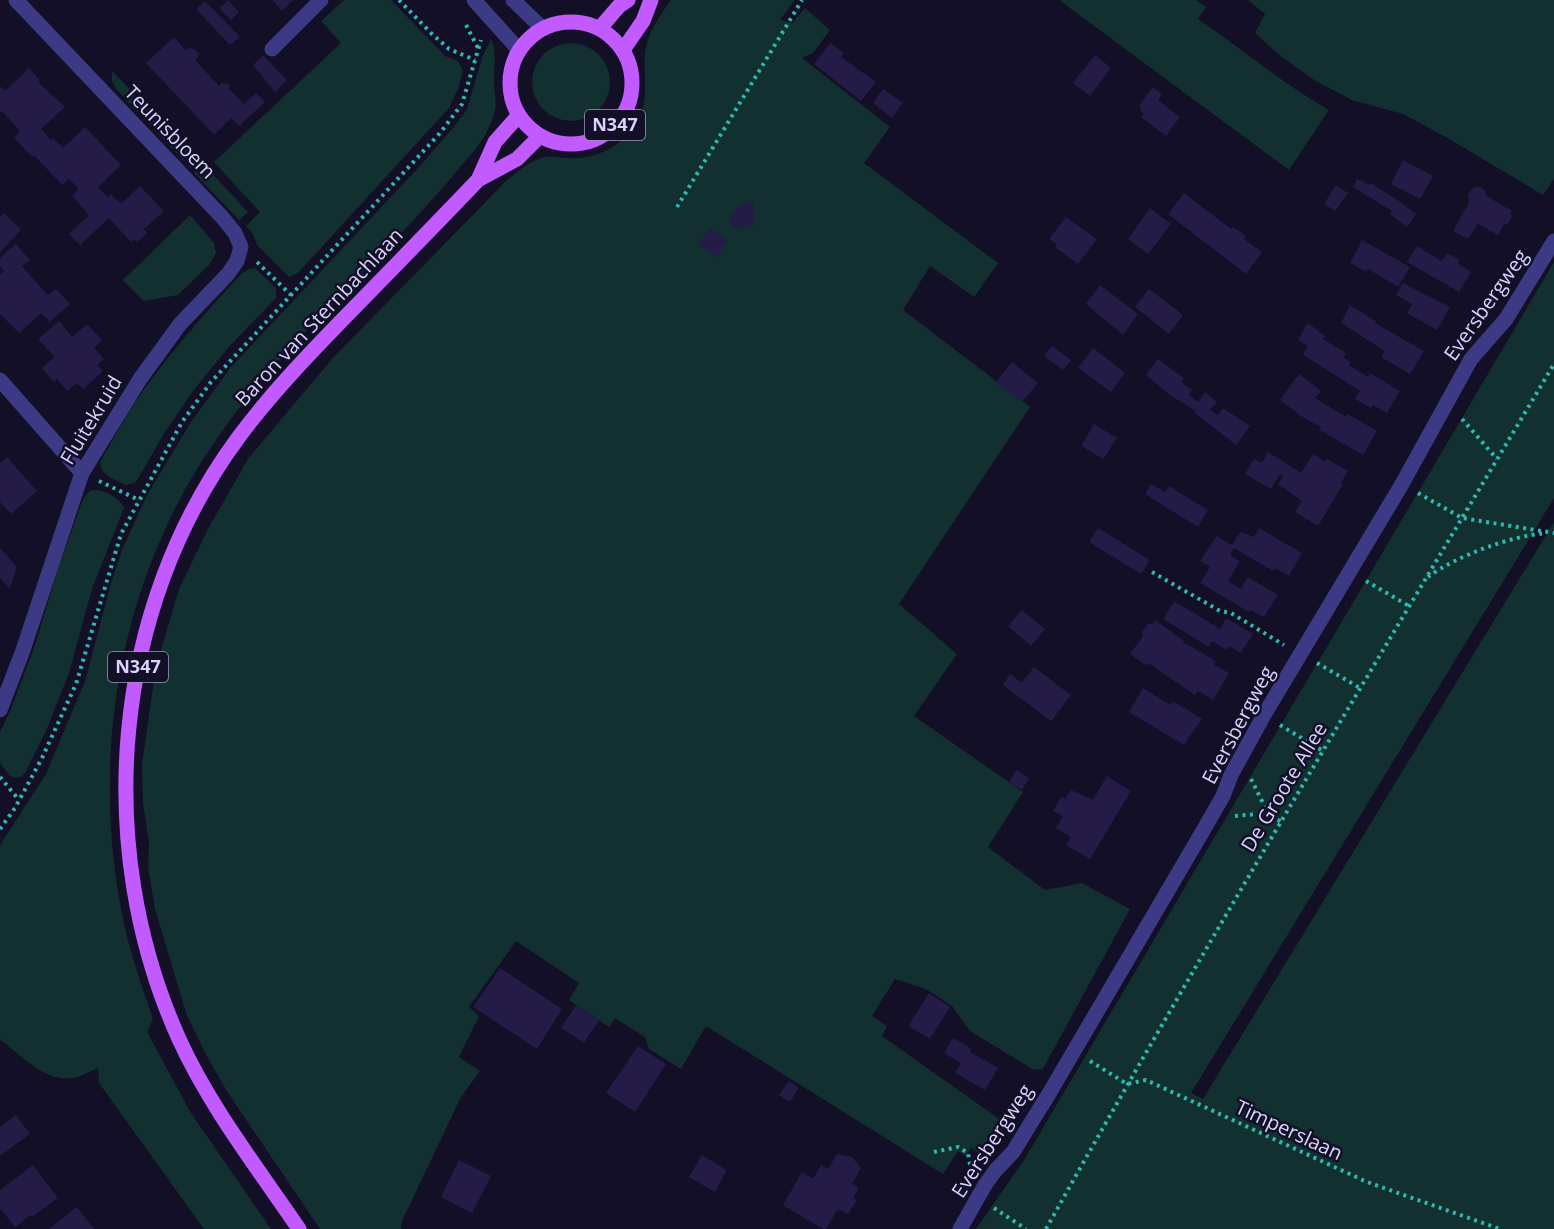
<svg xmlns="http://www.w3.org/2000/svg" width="1554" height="1229" viewBox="0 0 1554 1229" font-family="'Open Sans',sans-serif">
  <rect width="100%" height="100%" fill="#130f26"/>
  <path fill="#12302f" d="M 344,0 L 391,0 L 445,56 L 458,61 L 463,71 L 458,89 L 449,108 L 298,273 L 289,277 L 257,245 L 253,234 L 246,226 L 260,212 L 214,162 L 341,43 L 321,21 Z
    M 671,0 L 795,0 L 780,20 L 792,23 L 805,8 L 830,30 L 813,53 L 802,58 L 890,127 L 864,163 L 998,263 L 974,297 L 930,266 L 903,310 L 1030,407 L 899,604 L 957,654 L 914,716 L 1023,792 L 988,847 L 1045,890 L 1082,883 L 1130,909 L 1043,1069 L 1034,1070 L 970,1031 L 952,1006 L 926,989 L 895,979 L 872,1016 L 887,1026 L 882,1036 L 1005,1123 L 984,1157 L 971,1148 L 966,1156 L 958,1151 L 943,1174 L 706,1026 L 681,1069 L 649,1049 L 645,1037 L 615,1018 L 609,1027 L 569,1000 L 579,983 L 516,941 L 469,1007 L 479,1016 L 459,1057 L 480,1071 L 461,1097 L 402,1221 L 401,1229 L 320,1229 L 228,1093 L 205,1053 L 186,1013 L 155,909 L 148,867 L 149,842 L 143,803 L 142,764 L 156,667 L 179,589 L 208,529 L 248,459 L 331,360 L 506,181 C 517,172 530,160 545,157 C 550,156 557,157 563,158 C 585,159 606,155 623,139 C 653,112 643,88 645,53 C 647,34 660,15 671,0 Z
    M 1059,0 L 1196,0 L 1206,7 L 1198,19 C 1242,49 1283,84 1329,110 L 1289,170 Z
    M 1248,0 L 1554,0 L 1554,179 L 1543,195 L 1444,136 L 1403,114 L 1352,100 L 1314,80 L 1278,54 L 1255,33 L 1265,14 Z
    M 491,39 C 498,54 493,68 494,83 C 494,92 497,102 495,111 C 493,118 488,130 484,137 C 477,149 465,161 456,172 C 431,202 405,230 377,258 C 296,341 221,413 170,519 C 109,645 95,792 125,928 C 132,959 143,989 153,1019 L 147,1032 L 191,1113 L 271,1229 L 204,1229 L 99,1083 L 98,1068 C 90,1071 81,1077 72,1078 C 44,1082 21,1055 0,1039 L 0,845 L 46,774 L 85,681 L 111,583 L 122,550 L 147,495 L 191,422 L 231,367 L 419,167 L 457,123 L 467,109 L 482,58 Z
    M532 82a39 39 0 1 1 78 0a39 39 0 1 1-78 0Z
    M 112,71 L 191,152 L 183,160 L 116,89 L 112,81 Z
    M 203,164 L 248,212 L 239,220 L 194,173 Z
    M 190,215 L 214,243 L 216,253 L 210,264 L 178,295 L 144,301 L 123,280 Z
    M 1554,262 L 1554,498 L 1191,1093 L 1203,1099 L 1554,522 L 1554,1229 L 976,1229 L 1024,1160 Z
    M 255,268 L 276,288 L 276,298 L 228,348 L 193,391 L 165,432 L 136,482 L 126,485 C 114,479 101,476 100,462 C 114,438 127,413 143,391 C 173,349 207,311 241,274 L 249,269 Z
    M 96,490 C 107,491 118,497 124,507 L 122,513 L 92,589 L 69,673 L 46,731 L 25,773 L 21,777 L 15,778 L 10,776 L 0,763 L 0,732 L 11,709 L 34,648 L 58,569 L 83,499 L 90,491 Z"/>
  <path fill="#241b47" d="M 228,0 L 239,12 L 231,20 L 219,8 Z
    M 272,0 L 293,0 L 282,11 Z
    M 205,1 L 240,37 L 230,45 L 196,9 Z
    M 174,37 L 186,51 L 188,48 L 194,49 L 198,52 L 198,58 L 195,60 L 219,86 L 221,83 L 228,84 L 230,87 L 228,88 L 244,104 L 256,93 L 265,102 L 239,126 L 231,118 L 214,135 L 146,63 Z
    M 830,43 L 844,53 L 841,57 L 876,82 L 861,101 L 814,64 Z
    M 263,55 L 287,80 L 275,92 L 253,65 Z
    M 1095,55 L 1111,68 L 1090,96 L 1073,83 Z
    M 29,68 L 40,80 L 38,82 L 65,107 L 41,129 L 51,140 L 53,138 L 63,148 L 85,127 L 121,165 L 98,187 L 108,197 L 111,194 L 121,204 L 140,186 L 164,211 L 144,229 L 147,233 L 137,242 L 134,239 L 131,242 L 109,218 L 80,245 L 69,234 L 89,215 L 72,196 L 79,189 L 69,179 L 62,185 L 34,155 L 32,157 L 14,138 L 20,131 L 2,111 L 0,113 L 0,86 L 5,91 Z
    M 1153,87 L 1162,94 L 1158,100 L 1180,117 L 1166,136 L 1141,117 L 1143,114 L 1139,105 Z
    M 883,89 L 903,103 L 892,118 L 873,103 Z
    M 1403,160 L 1433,176 L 1420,199 L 1391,184 Z
    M 1357,179 L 1370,185 L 1371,183 L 1399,201 L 1416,214 L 1407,227 L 1390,214 L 1392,211 L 1353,187 Z
    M 1336,185 L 1348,193 L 1335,211 L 1324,204 Z
    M 1478,186 L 1484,190 L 1487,196 L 1512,211 L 1510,213 L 1512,217 L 1508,224 L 1504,224 L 1498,235 L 1478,224 L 1468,239 L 1453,231 L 1469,202 L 1468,195 L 1472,189 Z
    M 1184,193 L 1231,229 L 1233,227 L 1246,236 L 1244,239 L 1262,252 L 1246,274 L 1168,214 Z
    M 753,202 L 755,226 L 732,229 L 730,216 L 741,204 Z
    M 1150,208 L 1171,224 L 1148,254 L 1128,239 Z
    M 4,213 L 21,230 L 0,252 L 0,217 Z
    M 1066,217 L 1097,239 L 1078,264 L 1055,247 L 1057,245 L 1049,239 Z
    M 710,228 L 728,241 L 716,257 L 698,244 Z
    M 1362,240 L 1410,267 L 1398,287 L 1368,269 L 1367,272 L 1350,263 Z
    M 16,244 L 30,260 L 22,266 L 35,281 L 48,295 L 56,289 L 70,304 L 50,322 L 41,313 L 19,333 L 0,314 L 0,274 L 4,271 L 0,266 L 0,258 Z
    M 1417,246 L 1442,261 L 1447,253 L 1460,260 L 1458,264 L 1471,272 L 1459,292 L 1407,262 Z
    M 1403,283 L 1450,307 L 1437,330 L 1407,313 L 1412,304 L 1396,295 Z
    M 1100,285 L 1138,314 L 1123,335 L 1086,304 Z
    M 1149,289 L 1183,315 L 1169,334 L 1135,307 Z
    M 1350,305 L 1376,321 L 1375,323 L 1424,351 L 1410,374 L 1381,357 L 1385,351 L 1341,323 Z
    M 59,321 L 72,337 L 87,324 L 102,340 L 94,348 L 104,359 L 97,365 L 103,371 L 83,389 L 77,383 L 67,391 L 57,379 L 54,382 L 42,368 L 55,357 L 38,339 Z
    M 1308,323 L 1325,336 L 1323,339 L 1346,353 L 1343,358 L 1351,362 L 1349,365 L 1368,377 L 1370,373 L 1400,391 L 1387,413 L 1373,405 L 1371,408 L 1355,399 L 1360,391 L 1303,355 L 1308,346 L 1298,340 Z
    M 1052,346 L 1071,360 L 1063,370 L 1044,356 Z
    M 1093,348 L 1125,373 L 1111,392 L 1078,368 Z
    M 1158,359 L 1184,378 L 1181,382 L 1192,390 L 1189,395 L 1198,402 L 1205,392 L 1217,402 L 1210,410 L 1218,415 L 1223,408 L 1250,426 L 1236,445 L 1195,413 L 1196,411 L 1171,396 L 1146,375 Z
    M 1012,362 L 1038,383 L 1022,402 L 996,382 Z
    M 1299,374 L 1321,391 L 1315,398 L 1346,417 L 1348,414 L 1377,431 L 1363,455 L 1320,430 L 1321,427 L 1301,416 L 1280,400 Z
    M 1094,424 L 1117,438 L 1103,459 L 1081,446 Z
    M 1268,452 L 1301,473 L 1313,454 L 1325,462 L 1327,459 L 1348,471 L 1341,483 L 1343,484 L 1318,526 L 1295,512 L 1302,501 L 1278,484 L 1283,477 L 1280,474 L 1271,489 L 1245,474 L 1254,459 L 1262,463 Z
    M 7,457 L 37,491 L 11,514 L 0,502 L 0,463 Z
    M 1151,484 L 1165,492 L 1169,486 L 1208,510 L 1198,527 L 1145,494 Z
    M 1098,528 L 1150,560 L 1141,574 L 1089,542 Z
    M 1259,528 L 1302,553 L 1289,576 L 1275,568 L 1273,571 L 1234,548 L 1230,555 L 1240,561 L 1228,581 L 1241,589 L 1248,577 L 1278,595 L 1264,617 L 1250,610 L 1249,612 L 1200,583 L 1210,567 L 1200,561 L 1217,536 L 1232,545 L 1240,532 L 1254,537 Z
    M 0,548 L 17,567 L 10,589 L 0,578 Z
    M 1174,601 L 1220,629 L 1226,618 L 1253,634 L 1241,653 L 1229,646 L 1227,650 L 1212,641 L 1209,647 L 1163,619 Z
    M 1022,610 L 1045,629 L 1031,646 L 1008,626 Z
    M 1155,620 L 1184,641 L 1183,642 L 1216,661 L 1214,665 L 1229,673 L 1213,700 L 1198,691 L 1195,695 L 1148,663 L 1146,665 L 1130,654 L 1143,636 L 1142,632 L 1148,624 L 1152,624 Z
    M 1034,667 L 1071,695 L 1051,721 L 1003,685 L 1010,674 L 1022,683 Z
    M 1143,688 L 1170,705 L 1173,701 L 1202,719 L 1184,745 L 1129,712 Z
    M 1016,770 L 1029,778 L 1022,790 L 1009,782 Z
    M 1107,776 L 1131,791 L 1090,859 L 1066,845 L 1071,837 L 1056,828 L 1063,816 L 1053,811 L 1061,797 L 1065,799 L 1071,790 L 1093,800 Z
    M 500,968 L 562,1009 L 537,1049 L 473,1007 Z
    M 929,993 L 950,1007 L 930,1039 L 908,1026 Z
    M 576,1005 L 599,1020 L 584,1043 L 561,1028 Z
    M 953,1038 L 972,1049 L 970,1052 L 998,1068 L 985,1090 L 955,1073 L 961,1063 L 944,1053 Z
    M 638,1046 L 666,1064 L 635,1112 L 606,1093 Z
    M 789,1081 L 799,1088 L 790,1102 L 779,1095 Z
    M 16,1115 L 30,1134 L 0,1156 L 0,1127 Z
    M 837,1154 L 852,1157 L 861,1168 L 852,1184 L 859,1188 L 853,1198 L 857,1200 L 848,1214 L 838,1209 L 826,1229 L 823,1229 L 783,1205 L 802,1172 L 813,1179 L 821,1165 L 828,1169 Z
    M 702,1155 L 727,1170 L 715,1192 L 689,1177 Z
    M 459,1160 L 491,1176 L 472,1213 L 441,1197 Z
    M 33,1165 L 58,1198 L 32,1217 L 31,1215 L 15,1227 L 0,1208 L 0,1190 Z
    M 77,1207 L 94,1229 L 49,1229 Z"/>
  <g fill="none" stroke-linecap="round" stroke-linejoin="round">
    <path stroke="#2fb8b0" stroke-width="4" stroke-dasharray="3 4.5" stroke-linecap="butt" d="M 399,0 L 432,34 L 449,49 L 475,60
      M 466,25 L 478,48
      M 677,207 L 802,0
      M 257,262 L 291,295
      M 1462,419 L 1497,459
      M 99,481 L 139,500
      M 1418,493 L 1462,518 L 1554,533
      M 1152,572 L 1220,611 L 1231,613 L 1284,645
      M 1428,577 C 1456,556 1511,536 1546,533
      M 1366,581 L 1409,606
      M 1317,663 L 1360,688
      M 1280,725 L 1323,751
      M 0,777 L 19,800
      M 1251,779 L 1268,813
      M 1235,816 L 1268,813 L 1281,822
      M 0,829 L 15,808 L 42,758 L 76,684 L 121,534 L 182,422 L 211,382 L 440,133 L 462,104 L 481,40
      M 1090,1061 L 1127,1084 L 1146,1080 L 1367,1182 L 1500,1229
      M 934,1152 L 958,1147 L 968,1153 L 971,1170
      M 994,1208 L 1026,1229
      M 1046,1229 C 1209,937 1383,651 1554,364"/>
    <path stroke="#3d3a85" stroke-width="15" d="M 272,49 L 321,0
      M 0,380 L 82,473
      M 0,710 L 22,653 L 82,473 L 140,379 L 180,324 L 228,274 L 237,261 L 241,247 L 235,233 L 222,217 L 16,0
      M 960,1229 L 985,1185 L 995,1171 L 1013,1152 L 1050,1092 L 1204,829 L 1223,796 L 1231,775 L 1264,715 L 1402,484 L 1471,359 L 1506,319 L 1554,241"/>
    <path stroke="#3d3a85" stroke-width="15" d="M 474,0 L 519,50
      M 513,0 L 543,29"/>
    <path stroke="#c25bff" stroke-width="15" d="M510 83a61 61 0 1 1 122 0a61 61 0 1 1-122 0Z
      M 600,28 L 619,6 L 628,0
      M 623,50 L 643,21 L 651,0
      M 478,180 L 495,142 L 519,115
      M 299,1229 C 257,1167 210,1107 179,1039 C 92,846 112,609 238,438 C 272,392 312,351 351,311 C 394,267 436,224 478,180 L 517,159 L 540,136"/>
  </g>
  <g text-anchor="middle" stroke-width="5" stroke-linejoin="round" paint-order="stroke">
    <g fill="#130f26" stroke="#9e99be" stroke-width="1.5">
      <rect x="585" y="110" width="60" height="30" rx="4.5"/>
      <rect x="108" y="652" width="60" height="30" rx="4.5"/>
    </g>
    <g font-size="18" font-weight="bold" fill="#d9d4ff">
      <text x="615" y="131">N347</text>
      <text x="138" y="673">N347</text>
    </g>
    <g font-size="20" fill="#d9d4ff" stroke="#130f26">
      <text transform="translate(170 132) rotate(46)" y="7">Teunisbloem</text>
      <text transform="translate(1486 305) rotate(-55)" y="7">Eversbergweg</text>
      <text transform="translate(319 317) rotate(-47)" y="7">Baron van Sternbachlaan</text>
      <text transform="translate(91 420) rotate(-59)" y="7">Fluitekruid</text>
      <text transform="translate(1238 725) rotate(-62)" y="7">Eversbergweg</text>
      <text transform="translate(1284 787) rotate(-59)" y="7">De Groote Allee</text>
      <text transform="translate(1289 1130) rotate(25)" y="7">Timperslaan</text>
      <text transform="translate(992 1141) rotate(-57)" y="7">Eversbergweg</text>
    </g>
  </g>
</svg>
